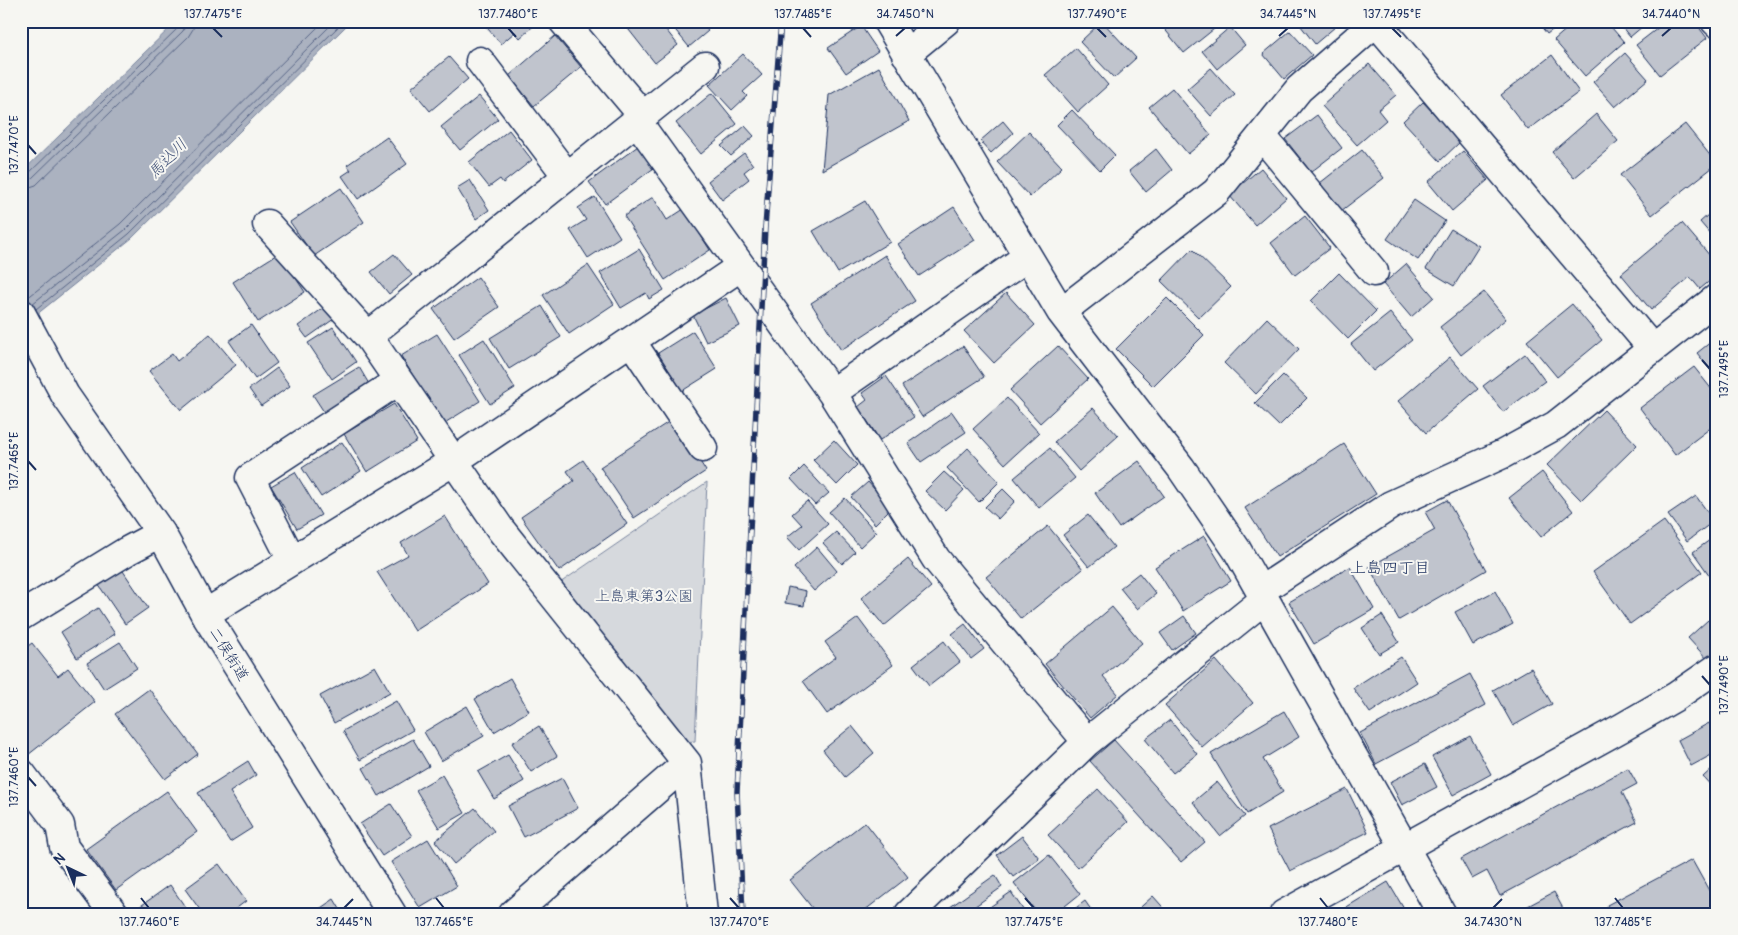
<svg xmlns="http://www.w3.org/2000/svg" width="1738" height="935" viewBox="0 0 1738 935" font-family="Pangolin,'Klee One',sans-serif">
  <rect width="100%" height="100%" fill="#f6f6f2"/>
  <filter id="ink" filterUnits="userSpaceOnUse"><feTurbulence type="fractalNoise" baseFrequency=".02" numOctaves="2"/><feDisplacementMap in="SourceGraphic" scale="10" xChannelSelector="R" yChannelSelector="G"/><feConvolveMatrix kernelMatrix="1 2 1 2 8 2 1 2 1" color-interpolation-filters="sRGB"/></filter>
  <g filter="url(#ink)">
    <path fill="#d6d9dd" stroke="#78849e" d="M 707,482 L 695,741 L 684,742 L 560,583 Z"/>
    <path fill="#abb2c0" stroke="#717e99" d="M 177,21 L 351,21 L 132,238 L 21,327 L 21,173 Z"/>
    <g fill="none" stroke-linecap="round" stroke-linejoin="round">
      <path stroke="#556385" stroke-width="1" d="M 21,176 L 27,175 L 179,27 L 180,21
        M 21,183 L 31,179 L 183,31 L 187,21
        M 21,190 L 36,185 L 188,37 L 193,29 L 194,21
        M 26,299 L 120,224 L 324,21
        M 32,304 L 125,230 L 335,21
        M 36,309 L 129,234 L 344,21"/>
    </g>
    <path fill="#c0c4cd" stroke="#1b2f5e" d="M 481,21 L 539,21 L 520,38 L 515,32 L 501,44 Z
      M 629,21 L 659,21 L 678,45 L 655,63 L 625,25 Z
      M 668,21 L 700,21 L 708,31 L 689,47 Z
      M 1102,21 L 1136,58 L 1114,78 L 1080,42 Z
      M 1158,21 L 1224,21 L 1184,53 Z
      M 1297,21 L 1342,21 L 1315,44 Z
      M 1537,21 L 1564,21 L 1547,34 Z
      M 1576,21 L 1606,21 L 1624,42 L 1585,76 L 1554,40 Z
      M 1617,21 L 1649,21 L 1630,37 Z
      M 1667,21 L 1694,21 L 1707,38 L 1660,75 L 1636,45 Z
      M 861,26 L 878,51 L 846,73 L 828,48 Z
      M 1230,27 L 1245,45 L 1217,69 L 1202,51 Z
      M 1290,31 L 1312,55 L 1284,79 L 1263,54 Z
      M 555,36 L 581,67 L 534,106 L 509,76 Z
      M 1076,48 L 1108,85 L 1078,112 L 1045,75 Z
      M 1625,53 L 1648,79 L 1615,107 L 1593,82 Z
      M 743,54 L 762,75 L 743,92 L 747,96 L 732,110 L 709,85 Z
      M 1552,55 L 1579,92 L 1528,130 L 1501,95 Z
      M 449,57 L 468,79 L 430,111 L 411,88 Z
      M 1369,64 L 1396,95 L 1378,110 L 1386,120 L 1357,145 L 1322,106 Z
      M 879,67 L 909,121 L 822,170 L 829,95 Z
      M 1211,68 L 1235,95 L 1211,116 L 1187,89 Z
      M 1172,88 L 1211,135 L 1188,154 L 1149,107 Z
      M 712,93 L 737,124 L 701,154 L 676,123 Z
      M 479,96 L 498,119 L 460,150 L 441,127 Z
      M 1423,102 L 1460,142 L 1440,161 L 1403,121 Z
      M 1072,110 L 1115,155 L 1100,170 L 1057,125 Z
      M 1596,114 L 1618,141 L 1574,178 L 1552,152 Z
      M 1317,115 L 1342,148 L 1311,172 L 1285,139 Z
      M 1003,121 L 1013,133 L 991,153 L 980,141 Z
      M 1685,124 L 1717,164 L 1652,215 L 1620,175 Z
      M 745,126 L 754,136 L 731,156 L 721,146 Z
      M 509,130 L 532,160 L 503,183 L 500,179 L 489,187 L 469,162 Z
      M 1029,132 L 1062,167 L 1030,197 L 997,162 Z
      M 387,137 L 407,164 L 358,199 L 342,176 L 351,170 L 347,165 Z
      M 638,146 L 654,168 L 605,204 L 589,182 Z
      M 1156,149 L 1172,170 L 1146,192 L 1129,171 Z
      M 1362,150 L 1384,178 L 1341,211 L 1320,183 Z
      M 1463,151 L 1488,180 L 1452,211 L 1428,182 Z
      M 744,153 L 753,165 L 744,172 L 749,179 L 722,200 L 708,181 Z
      M 1261,168 L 1286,198 L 1255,225 L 1229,195 Z
      M 470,180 L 489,210 L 476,219 L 457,188 Z
      M 341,188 L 364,222 L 314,256 L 290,222 Z
      M 595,197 L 620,237 L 588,258 L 570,230 L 586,220 L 578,208 Z
      M 653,197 L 667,220 L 684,209 L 710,250 L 665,280 L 624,216 Z
      M 1414,200 L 1445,221 L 1418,260 L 1387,239 Z
      M 865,201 L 890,242 L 838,273 L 813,231 Z
      M 954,207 L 975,240 L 919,276 L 898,244 Z
      M 1717,207 L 1717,242 L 1700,222 Z
      M 1305,216 L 1330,248 L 1295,275 L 1271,243 Z
      M 1682,223 L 1717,264 L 1717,275 L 1700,289 L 1690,277 L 1651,310 L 1621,274 Z
      M 1451,229 L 1479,246 L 1454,286 L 1426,269 Z
      M 639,249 L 664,290 L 649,299 L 646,293 L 621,308 L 600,273 Z
      M 1192,249 L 1231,287 L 1199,318 L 1161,281 Z
      M 279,253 L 305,292 L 258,322 L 233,282 Z
      M 394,254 L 412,275 L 389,294 L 371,272 Z
      M 885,255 L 915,301 L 841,350 L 811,303 Z
      M 1406,264 L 1434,297 L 1411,317 L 1383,284 Z
      M 588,265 L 614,304 L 569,334 L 543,295 Z
      M 1339,273 L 1376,311 L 1348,339 L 1311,301 Z
      M 478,277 L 499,307 L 454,338 L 433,309 Z
      M 1484,292 L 1506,319 L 1461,355 L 1440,327 Z
      M 1006,293 L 1035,325 L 994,363 L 964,331 Z
      M 726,298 L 740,326 L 706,342 L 693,315 Z
      M 1167,298 L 1204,335 L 1153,386 L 1116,349 Z
      M 329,304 L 338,316 L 307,338 L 298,326 Z
      M 1572,304 L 1602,340 L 1557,377 L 1527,341 Z
      M 542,306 L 561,337 L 509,369 L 490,338 Z
      M 1390,313 L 1412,340 L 1373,371 L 1351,344 Z
      M 1267,318 L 1299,349 L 1256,394 L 1224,363 Z
      M 251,325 L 277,363 L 255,379 L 229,341 Z
      M 333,327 L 356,362 L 332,379 L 308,343 Z
      M 693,331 L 717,369 L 682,391 L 658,353 Z
      M 210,334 L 236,365 L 181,410 L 149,371 L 172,354 L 177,361 Z
      M 437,334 L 480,401 L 443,424 L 401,356 Z
      M 1717,337 L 1717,378 L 1697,353 Z
      M 484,339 L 515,388 L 490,404 L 459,355 Z
      M 963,346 L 984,377 L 922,417 L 902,386 Z
      M 1058,346 L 1088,379 L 1040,423 L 1010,390 Z
      M 1525,354 L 1545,381 L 1503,412 L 1483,386 Z
      M 1450,357 L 1478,389 L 1426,433 L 1398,401 Z
      M 359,367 L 369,384 L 324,412 L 313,395 Z
      M 1694,367 L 1717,396 L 1717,423 L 1675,455 L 1640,408 Z
      M 277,368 L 290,386 L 261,406 L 249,389 Z
      M 1283,375 L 1307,398 L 1279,426 L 1255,403 Z
      M 886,376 L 914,417 L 880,440 L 858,407 L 867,400 L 862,393 Z
      M 1007,398 L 1039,433 L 1005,464 L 973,429 Z
      M 394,404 L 417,441 L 367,472 L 344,434 Z
      M 1093,408 L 1118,436 L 1079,471 L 1054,442 Z
      M 1604,410 L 1637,445 L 1581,500 L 1547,465 Z
      M 952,412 L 966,432 L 921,462 L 908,443 Z
      M 673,419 L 706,471 L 634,518 L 600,467 Z
      M 834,440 L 857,465 L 837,485 L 813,460 Z
      M 342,442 L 361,471 L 321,497 L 302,468 Z
      M 1344,444 L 1376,494 L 1277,557 L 1245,508 Z
      M 968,448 L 999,482 L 979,502 L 947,468 Z
      M 1050,448 L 1075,478 L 1039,508 L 1014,478 Z
      M 583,460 L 627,524 L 559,571 L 521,517 L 574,481 L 567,471 Z
      M 1139,461 L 1164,496 L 1119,528 L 1095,493 Z
      M 804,466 L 829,493 L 815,505 L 791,479 Z
      M 295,472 L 321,515 L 297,529 L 271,486 Z
      M 944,472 L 964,490 L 945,510 L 925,491 Z
      M 1542,472 L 1573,511 L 1541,537 L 1509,498 Z
      M 868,482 L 891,508 L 875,524 L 851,497 Z
      M 1003,489 L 1015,501 L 998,519 L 985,507 Z
      M 1696,496 L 1714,521 L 1687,541 L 1668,515 Z
      M 845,498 L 876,532 L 860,547 L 829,512 Z
      M 1447,500 L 1486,570 L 1399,620 L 1369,567 L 1435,530 L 1425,512 Z
      M 807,501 L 828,524 L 799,550 L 787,537 L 802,525 L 792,514 Z
      M 1088,515 L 1114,547 L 1089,567 L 1063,535 Z
      M 445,516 L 488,584 L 415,631 L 377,572 L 408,555 L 401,543 Z
      M 1664,521 L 1702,572 L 1630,624 L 1593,572 Z
      M 1048,526 L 1083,569 L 1021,619 L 986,577 Z
      M 836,532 L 855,552 L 842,564 L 823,543 Z
      M 1717,535 L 1717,586 L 1693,552 Z
      M 1204,536 L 1231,581 L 1183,611 L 1155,567 Z
      M 817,547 L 837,571 L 814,591 L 794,568 Z
      M 908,559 L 931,587 L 884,626 L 861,598 Z
      M 1350,567 L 1374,609 L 1314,644 L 1289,602 Z
      M 121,568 L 148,608 L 125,624 L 98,584 Z
      M 1139,573 L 1156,594 L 1137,609 L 1120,588 Z
      M 788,587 L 806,591 L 804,606 L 785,603 Z
      M 1495,591 L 1513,624 L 1473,645 L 1455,612 Z
      M 1112,607 L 1142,643 L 1103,676 L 1118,694 L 1090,718 L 1045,664 Z
      M 98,608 L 115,634 L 77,658 L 61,632 Z
      M 1382,615 L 1399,642 L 1379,654 L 1362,628 Z
      M 1184,616 L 1196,633 L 1172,650 L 1160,633 Z
      M 858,618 L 893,665 L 827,714 L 803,681 L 836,657 L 825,642 Z
      M 1708,620 L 1717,630 L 1717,652 L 1708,660 L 1688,638 Z
      M 965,624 L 984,649 L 971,659 L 952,634 Z
      M 944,641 L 960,662 L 929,686 L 913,665 Z
      M 120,642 L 137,668 L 104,689 L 87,663 Z
      M 32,643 L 58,676 L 68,668 L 95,702 L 28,755 L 21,747 L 21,704 L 26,700 L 21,693 L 21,651 Z
      M 1401,657 L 1417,682 L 1370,713 L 1353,688 Z
      M 1216,660 L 1253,703 L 1202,747 L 1165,705 Z
      M 375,666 L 390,692 L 334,723 L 320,696 Z
      M 1531,668 L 1552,704 L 1513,726 L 1493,690 Z
      M 1470,674 L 1486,705 L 1376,764 L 1360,733 Z
      M 510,678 L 529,711 L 494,732 L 475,699 Z
      M 149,689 L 198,754 L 165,779 L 115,714 Z
      M 396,701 L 413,730 L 360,760 L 343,731 Z
      M 467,706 L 484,736 L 441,761 L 424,732 Z
      M 1284,711 L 1299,737 L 1263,759 L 1283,792 L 1247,814 L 1211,754 Z
      M 1170,720 L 1197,754 L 1173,773 L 1145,739 Z
      M 1709,723 L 1717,737 L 1717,752 L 1691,766 L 1678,740 Z
      M 539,726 L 557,756 L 531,772 L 512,743 Z
      M 852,726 L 874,753 L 845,777 L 823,750 Z
      M 1470,736 L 1491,774 L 1453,795 L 1432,757 Z
      M 413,739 L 429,766 L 379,796 L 363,768 Z
      M 1114,740 L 1205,842 L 1181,862 L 1090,761 Z
      M 508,755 L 524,781 L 494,799 L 478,772 Z
      M 248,761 L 256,775 L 230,792 L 252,828 L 230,842 L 198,793 Z
      M 1425,764 L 1437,787 L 1402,805 L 1390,782 Z
      M 1717,764 L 1717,792 L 1703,777 Z
      M 1628,768 L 1637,784 L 1622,792 L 1637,822 L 1500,896 L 1487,871 L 1472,879 L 1461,859 Z
      M 442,775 L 465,813 L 439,828 L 416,790 Z
      M 562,778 L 578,808 L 524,837 L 508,806 Z
      M 1217,782 L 1245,816 L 1220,836 L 1193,802 Z
      M 1098,789 L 1128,822 L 1078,868 L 1048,835 Z
      M 1347,789 L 1368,832 L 1290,871 L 1268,829 Z
      M 167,791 L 197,832 L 116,890 L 86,849 Z
      M 391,804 L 412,836 L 382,856 L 360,824 Z
      M 475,808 L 494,831 L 454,864 L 435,841 Z
      M 865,822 L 908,877 L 860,914 L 817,914 L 790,880 Z
      M 1022,836 L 1039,858 L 1013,877 L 997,855 Z
      M 428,839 L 457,886 L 420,908 L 391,862 Z
      M 1049,855 L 1080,894 L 1055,914 L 1038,914 L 1014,883 Z
      M 1692,860 L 1717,905 L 1717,911 L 1711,914 L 1611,914 L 1607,905 Z
      M 219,864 L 246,901 L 229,914 L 203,914 L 185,889 Z
      M 995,875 L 1002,887 L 964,914 L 948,914 L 946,910 Z
      M 1388,882 L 1407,914 L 1335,914 Z
      M 170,885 L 190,914 L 138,914 L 135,910 Z
      M 1011,892 L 1026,914 L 980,914 Z
      M 1554,892 L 1566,914 L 1513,914 Z
      M 1153,896 L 1169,914 L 1133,914 Z
      M 334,899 L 343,914 L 312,914 Z
      M 1085,901 L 1094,914 L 1068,914 Z"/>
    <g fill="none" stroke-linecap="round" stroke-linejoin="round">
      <g stroke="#1b2f5e" stroke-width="31">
        <path id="minor" d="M 563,21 L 643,116
          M 887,21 L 1061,312 L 1181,468 L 1237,550 L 1442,914
          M 1375,21 L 1652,348
          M 1715,21 L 1717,23
          M 906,54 L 946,21
          M 480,61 L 567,176
          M 637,121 L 832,393 L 936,559 L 1087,742
          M 1262,136 L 1374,272
          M 267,224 L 368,336
          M 1061,312 L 1216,192 L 1299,89 L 1377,21
          M 631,341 L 703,448
          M 832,393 L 1027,257
          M 292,560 L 250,478 L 398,381
          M 1260,591 L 1391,505 L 1503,454 L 1556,425 L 1717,298
          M 205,614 L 454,461 L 740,267
          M 21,616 L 127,551 L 161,533
          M 21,773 L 60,825 L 64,847 L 114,914
          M 513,914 L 687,763
          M 703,914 L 687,763 L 501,530 L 368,336 L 705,66
          M 909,914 L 1087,742 L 1265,599
          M 1284,914 L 1623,727 L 1675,697 L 1717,668"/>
      </g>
      <g stroke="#1b2f5e" stroke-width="31">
        <path id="tertiary" d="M 21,313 L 65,395 L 161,533 L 205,614 L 392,914"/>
      </g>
      <use href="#minor" stroke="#f6f6f2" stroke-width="28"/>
      <use href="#tertiary" stroke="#f6f6f2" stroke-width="28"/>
      <g stroke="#1b2f5e" stroke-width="5.5">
        <path id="rail" d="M 743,914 L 737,792 L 765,227 L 781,21"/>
      </g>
      <use href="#rail" stroke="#f6f6f2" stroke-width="4" stroke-dasharray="11" stroke-linecap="butt"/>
    </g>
  </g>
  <path fill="none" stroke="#1b2f5e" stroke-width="2" d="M 213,28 L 222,37M 508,28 L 516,37M 803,28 L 811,37M 1097,28 L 1106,37M 1392,28 L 1401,37M 896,36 L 905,28M 1279,36 L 1288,28M 1662,36 L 1671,28M 28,145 L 36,154M 1702,360 L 1710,369M 28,461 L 36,470M 1702,676 L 1710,685M 28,777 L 36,786M 141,898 L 149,908M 436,898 L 444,908M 730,898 L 739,908M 1025,898 L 1034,908M 1320,898 L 1328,908M 1615,898 L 1623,908M 344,908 L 353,899M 1493,908 L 1502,899"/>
  <g text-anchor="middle" stroke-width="4" stroke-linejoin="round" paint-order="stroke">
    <g font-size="15" fill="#405177" stroke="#f6f6f2">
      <text x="644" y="601">上島東第3公園</text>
    </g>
    <g font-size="15" fill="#1b2f5e" stroke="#f6f6f2">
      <text transform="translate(229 654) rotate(58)" y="5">二俣街道</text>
    </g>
    <g font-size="16" font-style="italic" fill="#46567b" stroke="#f6f6f2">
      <text transform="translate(167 158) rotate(-46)" y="6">馬込川</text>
    </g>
    <g font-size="16" fill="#1b2f5e" stroke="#f6f6f2">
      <text x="1390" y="573">上島四丁目</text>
    </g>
  </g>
  <rect width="1738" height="935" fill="none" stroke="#f6f6f2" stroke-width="55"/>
  <g transform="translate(68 868) rotate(317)" stroke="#f6f6f2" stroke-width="4" paint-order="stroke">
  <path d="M0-4L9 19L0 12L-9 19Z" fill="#1b2f5e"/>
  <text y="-8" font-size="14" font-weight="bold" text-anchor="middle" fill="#1b2f5e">N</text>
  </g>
  <rect x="28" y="28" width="1682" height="880" fill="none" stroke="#1b2f5e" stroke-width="2"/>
  <g font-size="12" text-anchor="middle" fill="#1b2f5e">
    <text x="213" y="18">137.7475°E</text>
    <text x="508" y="18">137.7480°E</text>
    <text x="803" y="18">137.7485°E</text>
    <text x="905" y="18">34.7450°N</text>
    <text x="1097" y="18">137.7490°E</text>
    <text x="1288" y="18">34.7445°N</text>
    <text x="1392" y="18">137.7495°E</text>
    <text x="1671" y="18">34.7440°N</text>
    <text transform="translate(14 145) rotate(-90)" y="4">137.7470°E</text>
    <text transform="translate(1724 369) rotate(-90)" y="4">137.7495°E</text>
    <text transform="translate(14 461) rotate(-90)" y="4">137.7465°E</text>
    <text transform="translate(1724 685) rotate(-90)" y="4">137.7490°E</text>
    <text transform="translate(14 777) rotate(-90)" y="4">137.7460°E</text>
    <text x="149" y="926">137.7460°E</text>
    <text x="344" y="926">34.7445°N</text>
    <text x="444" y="926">137.7465°E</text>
    <text x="739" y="926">137.7470°E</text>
    <text x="1034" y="926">137.7475°E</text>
    <text x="1328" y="926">137.7480°E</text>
    <text x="1493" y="926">34.7430°N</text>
    <text x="1623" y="926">137.7485°E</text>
  </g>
</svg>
